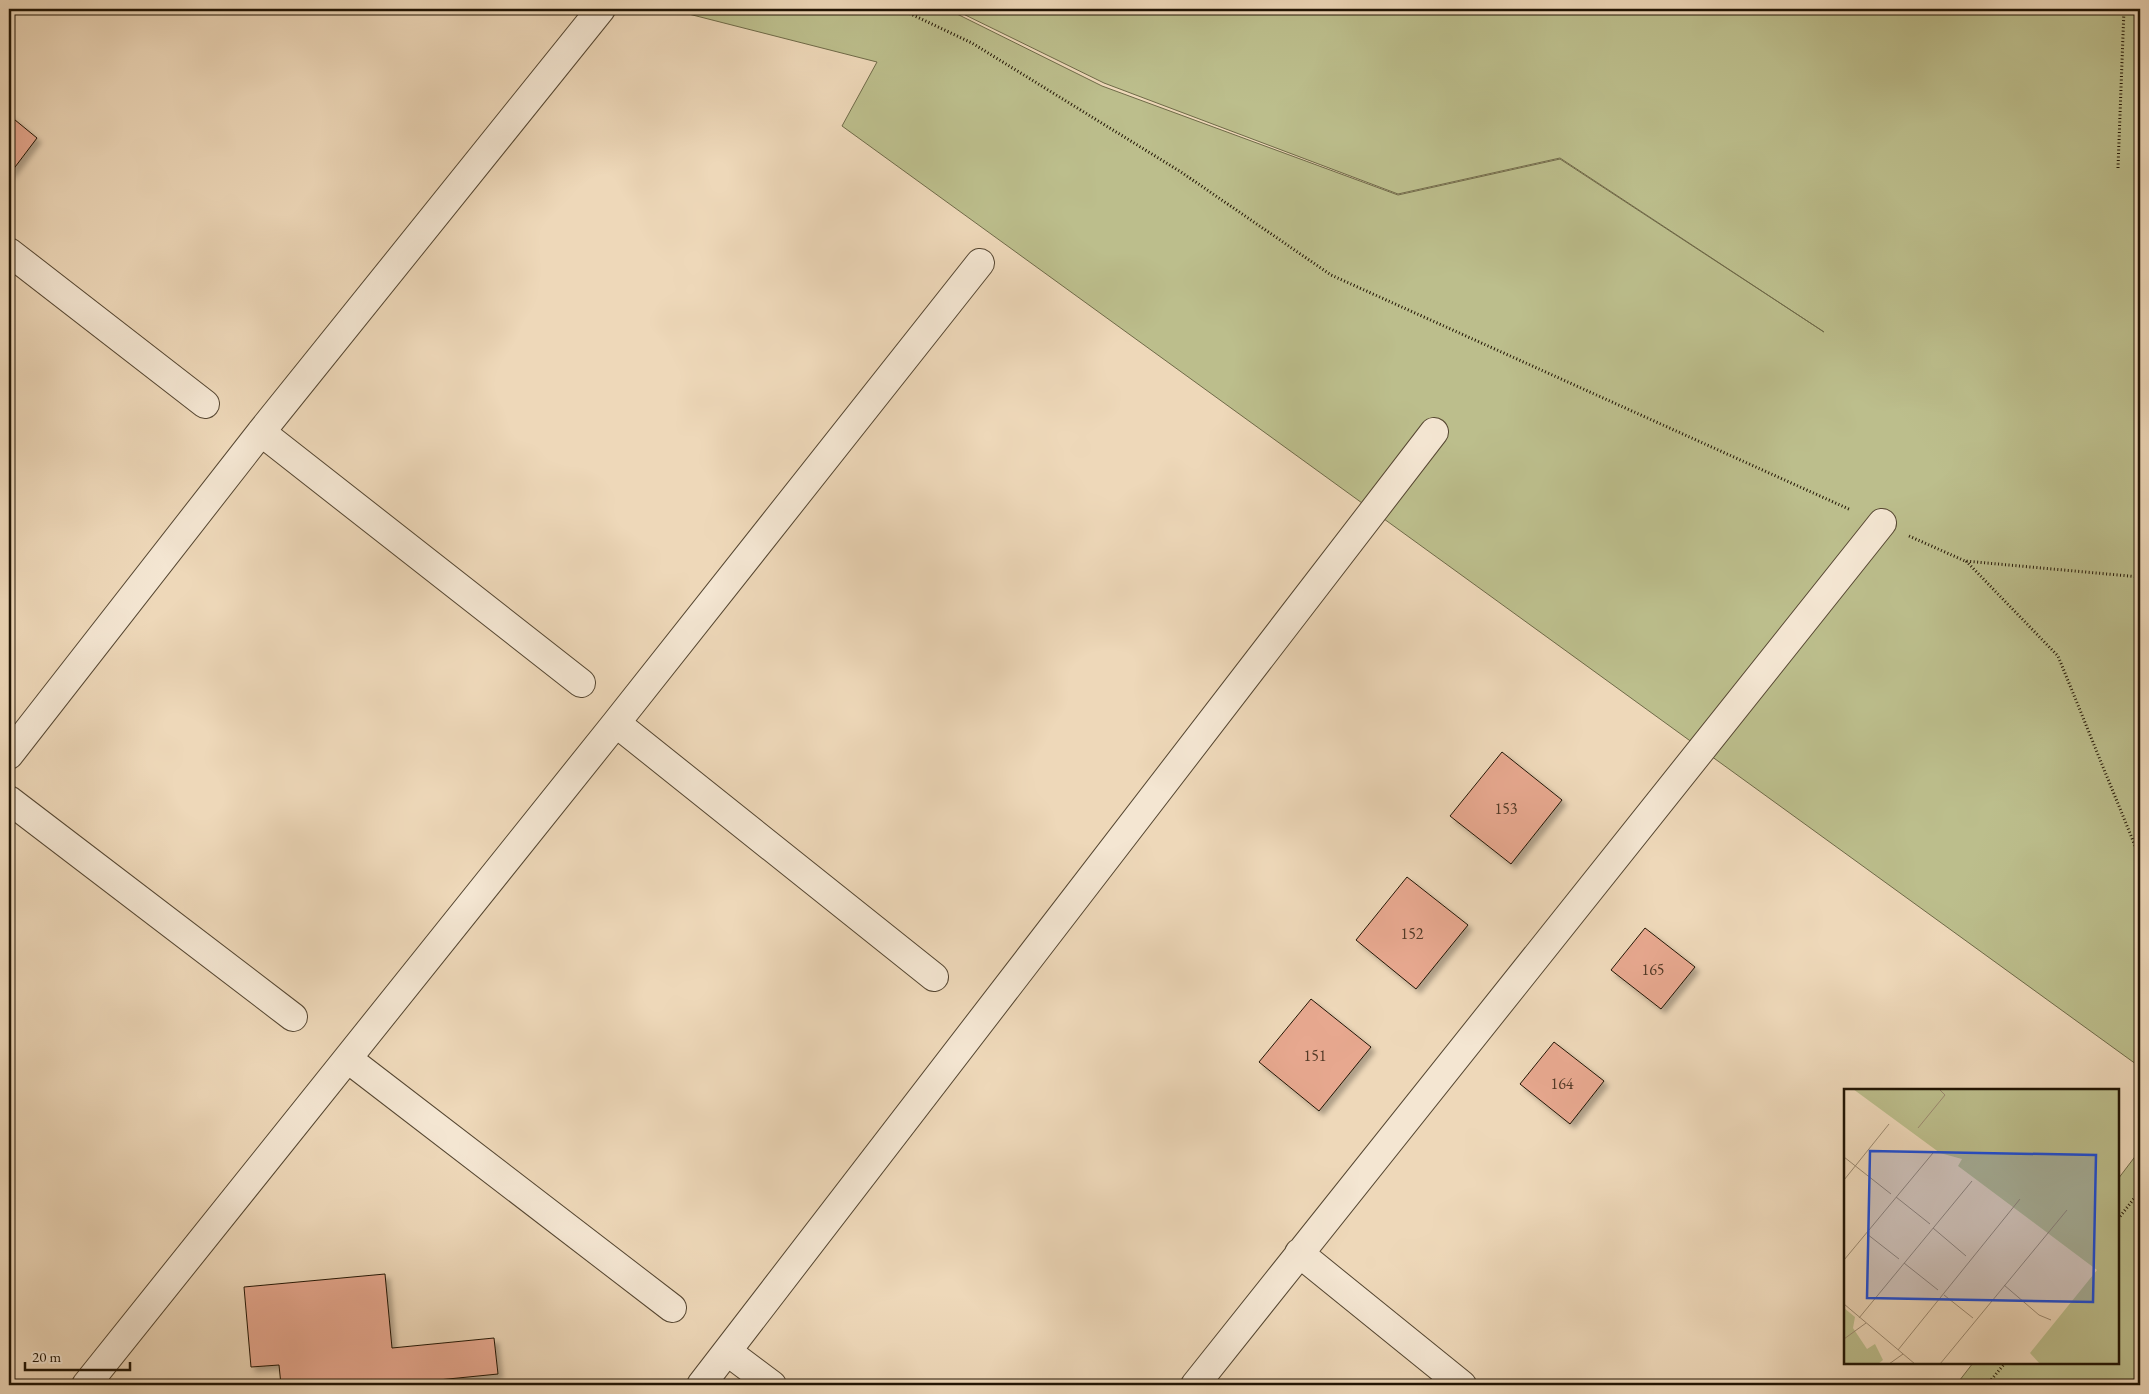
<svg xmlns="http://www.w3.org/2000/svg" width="2149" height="1394" viewBox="0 0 2149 1394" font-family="'EB Garamond',serif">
  <defs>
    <filter id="shadow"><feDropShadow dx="4.5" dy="4.5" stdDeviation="2.5" flood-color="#0004"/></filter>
  </defs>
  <rect width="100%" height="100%" fill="#eed8b9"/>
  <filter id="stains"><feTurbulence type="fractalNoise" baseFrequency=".004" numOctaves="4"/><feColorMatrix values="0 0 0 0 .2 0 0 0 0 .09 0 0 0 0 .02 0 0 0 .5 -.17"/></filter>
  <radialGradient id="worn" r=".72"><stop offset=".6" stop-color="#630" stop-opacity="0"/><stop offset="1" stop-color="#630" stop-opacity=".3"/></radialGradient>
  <path fill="#bcbe8c" stroke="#6f6a48" d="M 669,9 L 947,9 L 1102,86 L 1398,195 L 1560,159 L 1824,332 L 1560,158 L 1398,194 L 1104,83 L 953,9 L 2140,9 L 2140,1067 L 842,126 L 877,62 Z
    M 2140,1150 L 2140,1385 L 1956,1385 L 1973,1363 L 2118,1363 L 2118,1179 Z"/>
  <path fill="#e7a88f" stroke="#221504" filter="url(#shadow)" d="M 9,115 L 37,138 L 9,175 Z
    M 1502,752 L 1562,800 L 1511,864 L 1450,816 Z
    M 1407,877 L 1468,925 L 1416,989 L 1356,940 Z
    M 1645,928 L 1695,967 L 1661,1009 L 1611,970 Z
    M 1311,999 L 1371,1047 L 1319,1111 L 1259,1062 Z
    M 1554,1042 L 1604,1081 L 1570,1124 L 1520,1084 Z
    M 385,1274 L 392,1348 L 494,1338 L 498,1374 L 408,1383 L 408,1385 L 281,1385 L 279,1365 L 251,1367 L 244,1287 Z"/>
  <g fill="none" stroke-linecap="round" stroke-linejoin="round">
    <g stroke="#554631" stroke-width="30">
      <path id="minor" d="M 9,252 L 205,404
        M 261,432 L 581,683
        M 616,723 L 934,977
        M 9,755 L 261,432 L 601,9
        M 9,800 L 293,1017
        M 348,1059 L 672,1308
        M 1299,1253 L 1462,1385
        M 728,1352 L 772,1385
        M 86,1385 L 616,723 L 980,263
        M 701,1385 L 1434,432
        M 1195,1385 L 1882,523"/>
    </g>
    <path stroke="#221504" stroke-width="3" stroke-dasharray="1 2.5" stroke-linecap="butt" d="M 900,9 L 972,43 L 1181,172 L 1331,275 L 1851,510
      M 2118,168 L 2124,9
      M 1909,536 L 1965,561 L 2140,577
      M 1966,561 L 2058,656 L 2140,858
      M 2118,1219 L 2140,1191
      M 1987,1385 L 2005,1363"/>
    <use href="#minor" stroke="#f4e6d2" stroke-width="28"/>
  </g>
  <g text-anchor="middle" stroke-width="4.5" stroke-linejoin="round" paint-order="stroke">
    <g font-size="16" fill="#533a27">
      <text x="1506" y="814">153</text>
      <text x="1412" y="939">152</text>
      <text x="1653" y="975">165</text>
      <text x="1315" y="1061">151</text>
      <text x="1562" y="1089">164</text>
    </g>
  </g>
  <g transform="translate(1844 1089)">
    <rect width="275" height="275" fill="#eed8b9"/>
    <path d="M 9,0 L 275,0 L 275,275 L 196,275 L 186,264 L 253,181 L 114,77 L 118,70 L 96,64 ZM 0,219 L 11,228 L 9,239 L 23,260 L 31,255 L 39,271 L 34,275 L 0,275 Z" fill="#bcbe8c"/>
    <path fill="none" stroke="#9c8a71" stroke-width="1" d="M 74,39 L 101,6 L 95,0M 0,68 L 47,105M 0,91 L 45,35M 52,108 L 86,135M 89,139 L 122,167M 23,145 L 55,170M 0,171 L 89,64M 60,174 L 94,201M 160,196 L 195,226 L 207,231M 100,206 L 129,229M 0,215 L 71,275M 15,229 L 128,92M 0,250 L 22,234M 54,261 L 176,110M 45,275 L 59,265M 96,275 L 223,121"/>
    <path fill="#1d4ed8" fill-opacity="0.15" stroke="#1d4ed8" stroke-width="2.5" d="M 26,62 L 252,66 L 249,213 L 23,209 Z"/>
    <rect width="275" height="275" fill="none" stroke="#221504" stroke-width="2.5"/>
  </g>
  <rect width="2149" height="1394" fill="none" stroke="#eed8b9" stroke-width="30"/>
  <rect x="10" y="10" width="2129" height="1374" fill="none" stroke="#221504" stroke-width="2.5"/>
  <rect x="15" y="15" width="2119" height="1364" fill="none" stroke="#221504"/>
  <path d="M25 1362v8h105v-8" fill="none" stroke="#221504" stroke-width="2.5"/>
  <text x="32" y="1362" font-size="15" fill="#221504" stroke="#f4e6d2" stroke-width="4" paint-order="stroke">20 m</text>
  <rect width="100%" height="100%" filter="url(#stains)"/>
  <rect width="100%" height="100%" fill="url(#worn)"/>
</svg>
